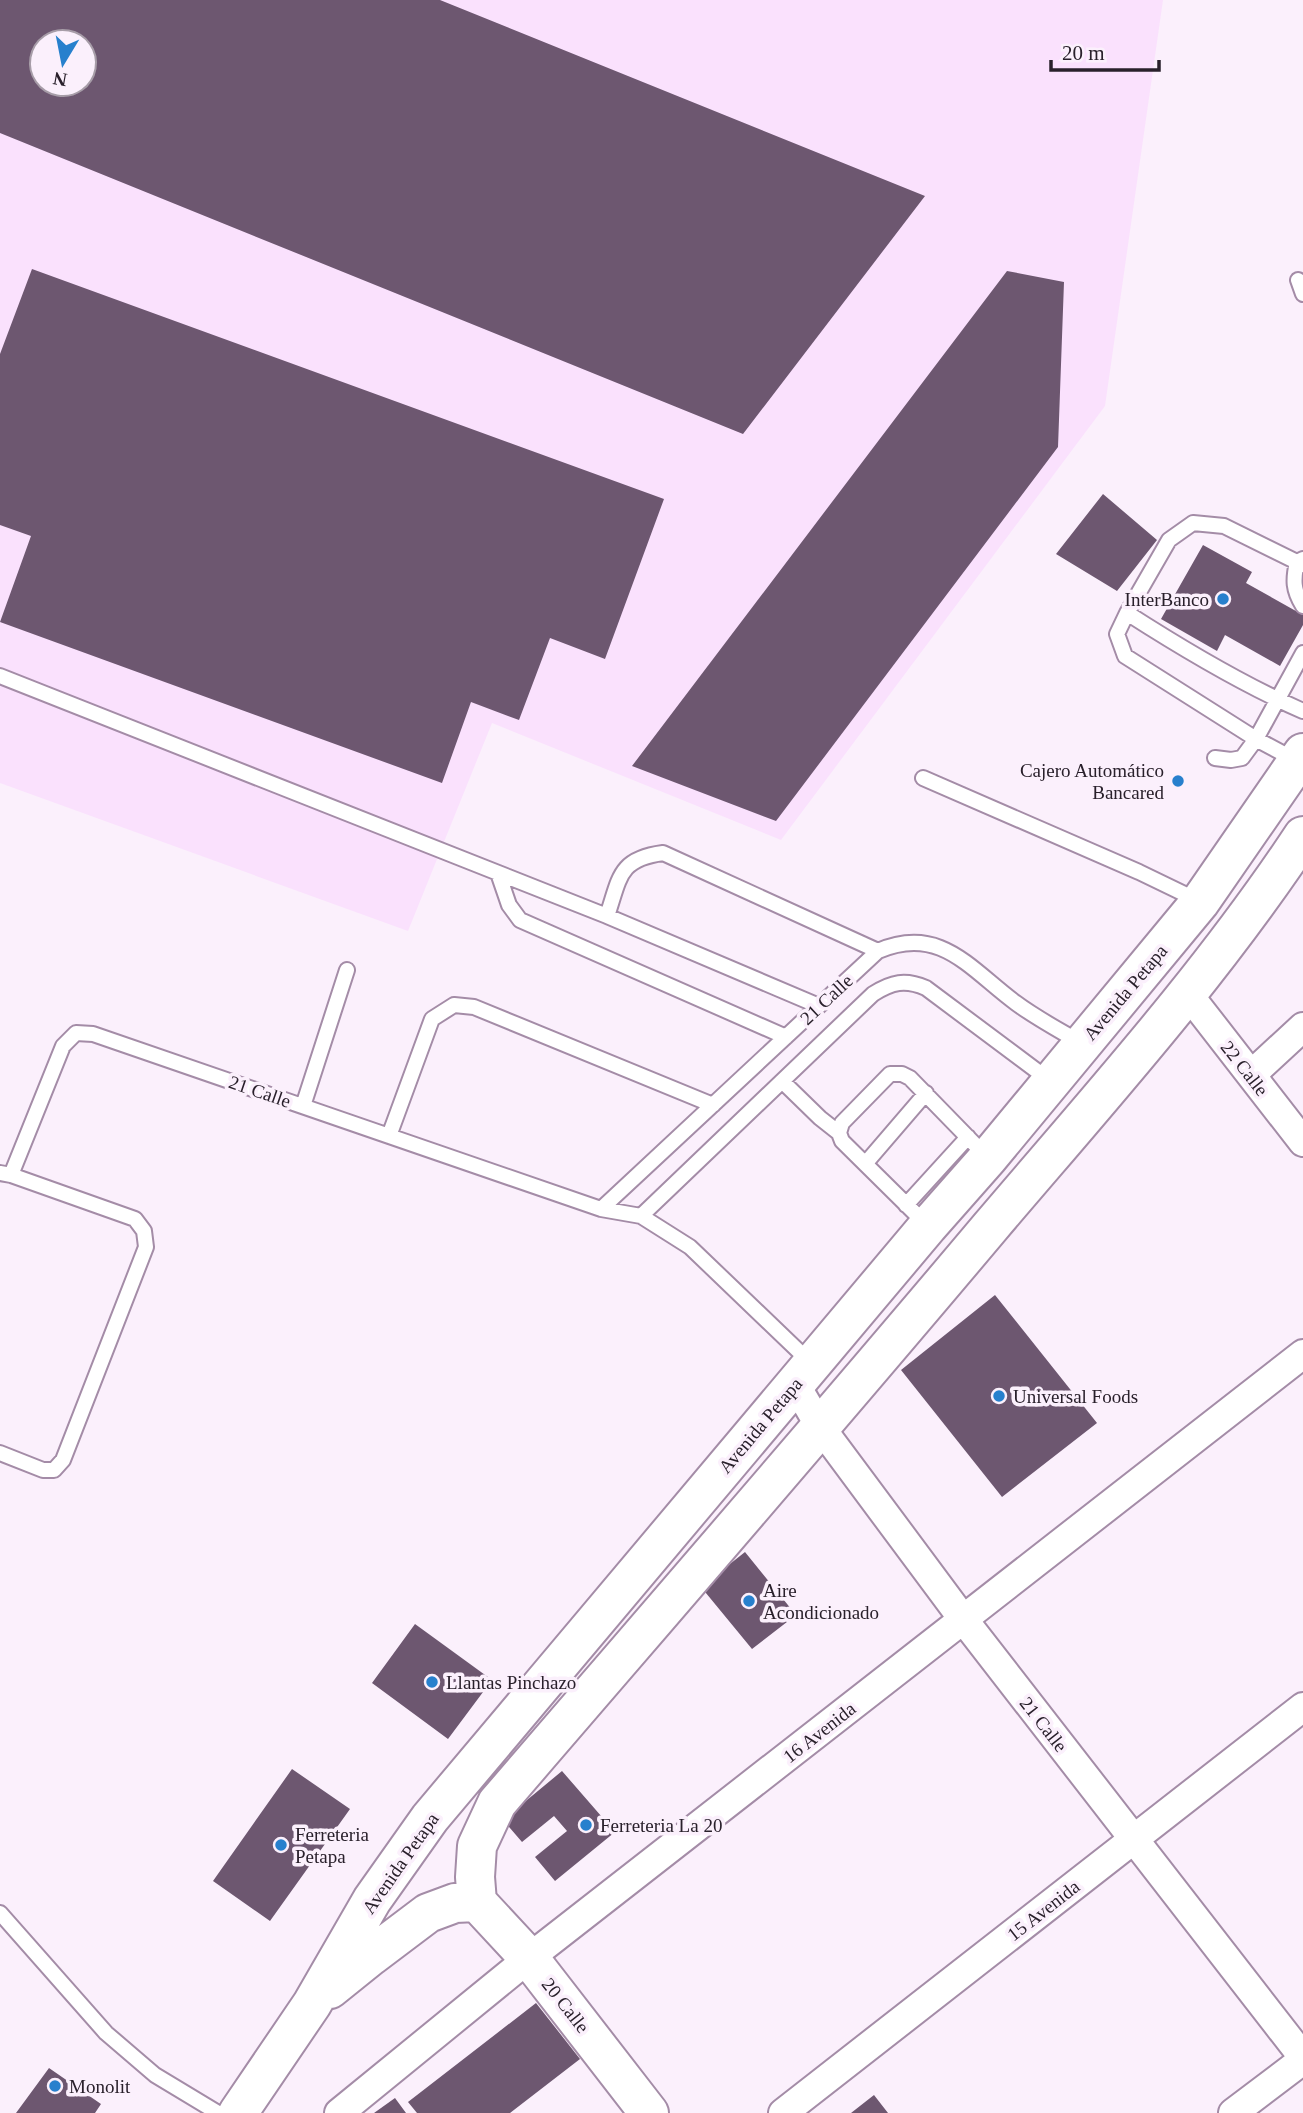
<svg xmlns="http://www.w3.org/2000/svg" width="1303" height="2113" viewBox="0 0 1303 2113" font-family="Georgia,serif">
  <rect width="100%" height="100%" fill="#fbf0fc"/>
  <path fill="#fae1fd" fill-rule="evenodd" d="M 0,0 L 1163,0 L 1105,406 L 781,840 L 492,723 L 408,931 L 0,783 ZM 42,42 L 84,42 L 84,84 L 42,84 Z"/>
  <path fill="#6d5770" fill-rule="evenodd" d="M 0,0 L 440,0 L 925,196 L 743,434 L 0,133 ZM 42,42 L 84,42 L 84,84 L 42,84 Z
    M 32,269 L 664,499 L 605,659 L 550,638 L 519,720 L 471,702 L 442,783 L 0,622 L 31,536 L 0,525 L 0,354 Z
    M 1007,271 L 1064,282 L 1058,447 L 776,821 L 632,766 Z
    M 1103,494 L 1157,540 L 1117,591 L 1056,554 Z
    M 1203,545 L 1252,572 L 1246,583 L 1303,615 L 1303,625 L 1280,666 L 1225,635 L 1217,651 L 1161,619 Z
    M 995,1295 L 1097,1423 L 1002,1497 L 901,1370 Z
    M 745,1552 L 796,1615 L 752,1649 L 701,1587 Z
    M 415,1624 L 492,1680 L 448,1739 L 372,1683 Z
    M 292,1769 L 350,1809 L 270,1921 L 213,1881 Z
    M 562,1771 L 615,1832 L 555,1881 L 535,1857 L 567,1831 L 554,1816 L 522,1842 L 503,1820 Z
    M 536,2003 L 580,2059 L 510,2113 L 417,2113 L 408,2102 Z
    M 49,2068 L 101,2104 L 95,2113 L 16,2113 Z
    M 874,2095 L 888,2113 L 851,2113 Z
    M 395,2098 L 406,2113 L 374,2113 Z"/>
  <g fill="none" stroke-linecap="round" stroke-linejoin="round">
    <g stroke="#a48ca7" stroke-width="18">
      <path id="lane" d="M 1298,280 L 1303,294
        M 1303,559 L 1297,562 C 1293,580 1293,590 1303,606
        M 1127,613 C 1183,649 1241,684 1303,711
        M 0,676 L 607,916
        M 1215,758 L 1231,760 L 1242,758 L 1256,739 L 1303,653
        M 1297,761 L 1256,739 L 1125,656 L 1117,634 L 1127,613 L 1169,540 L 1193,523 L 1224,526 L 1303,565
        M 923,778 L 1139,872 L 1199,901
        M 498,873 L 509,905 L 520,920 L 786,1037
        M 819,1006 L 607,916 C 620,878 618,859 663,853 L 878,951
        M 782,1081 L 820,1118 L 839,1133
        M 303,1106 L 347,970
        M 389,1136 L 432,1019 L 454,1005 L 474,1007 L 713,1105
        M 865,1164 L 926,1093
        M 0,1173 L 11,1175 L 135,1219 L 144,1231 L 146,1247 L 63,1460 L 54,1470 L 43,1470 L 0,1453
        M 11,1175 L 63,1046 L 76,1033 L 93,1034 L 601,1209 L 641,1216 L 873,994 C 892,982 905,979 926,988 L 1049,1080
        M 906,1205 L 968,1137
        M 601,1209 L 878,951 C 940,924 970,969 1016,1003 C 1036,1018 1059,1030 1081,1043
        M 641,1216 L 690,1247 L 811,1363
        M 928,1226 L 842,1141 L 839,1133 L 842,1123 L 890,1074 L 902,1074 L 910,1078 L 987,1157
        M 0,1913 L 106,2033 L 155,2075 L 218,2113"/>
    </g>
    <g stroke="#a48ca7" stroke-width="32">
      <path id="street" d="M 1188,994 L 1303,1142
        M 1251,1075 L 1303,1027
        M 795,1384 L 821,1428 L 963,1619 L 1303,2057
        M 339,2113 L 529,1958 L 1303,1354
        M 783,2113 L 1303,1707
        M 1233,2113 L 1303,2060"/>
    </g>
    <g stroke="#a48ca7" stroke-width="42">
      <path id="primary" d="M 477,1902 L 475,1877 L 477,1846 L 497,1803 C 662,1611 828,1420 991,1226 C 1099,1099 1211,975 1303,836
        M 477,1902 L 529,1958 L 649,2113
        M 330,1989 L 371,1956 L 428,1913 L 455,1903 L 477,1902
        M 238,2113 L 312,2004 L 372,1900 L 430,1818 L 928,1226 L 988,1158 L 1200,902 L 1303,753"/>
    </g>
    <use href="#lane" stroke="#fff" stroke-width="14"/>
    <use href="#street" stroke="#fff" stroke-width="28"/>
    <use href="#primary" stroke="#fff" stroke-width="38"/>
  </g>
  <g fill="#2780cd" stroke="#fbf0fc" stroke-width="2.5">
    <circle cx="1223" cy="599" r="7"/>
    <circle cx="1178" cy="781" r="7"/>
    <circle cx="999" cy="1396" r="7"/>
    <circle cx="749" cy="1601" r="7"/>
    <circle cx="432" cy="1682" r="7"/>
    <circle cx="586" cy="1825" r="7"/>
    <circle cx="281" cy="1845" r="7"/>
    <circle cx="55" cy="2086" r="7"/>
  </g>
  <g text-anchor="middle" stroke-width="7" stroke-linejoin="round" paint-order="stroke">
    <g font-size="19" fill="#29202b" stroke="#fbf0fc" text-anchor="start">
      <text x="1209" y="606" text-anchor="end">InterBanco</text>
      <text x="1164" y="777" text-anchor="end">Cajero Automático<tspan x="1164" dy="22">Bancared</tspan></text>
      <text x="1013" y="1403">Universal Foods</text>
      <text x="763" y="1597">Aire<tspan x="763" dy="22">Acondicionado</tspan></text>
      <text x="446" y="1689">Llantas Pinchazo</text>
      <text x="600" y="1832">Ferreteria La 20</text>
      <text x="295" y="1841">Ferreteria<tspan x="295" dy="22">Petapa</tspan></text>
      <text x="69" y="2093">Monolit</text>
    </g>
    <g font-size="19" fill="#29202b" stroke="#fbf0fc">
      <text transform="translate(1125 992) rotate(-50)" y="7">Avenida Petapa</text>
      <text transform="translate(826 999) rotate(-43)" y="7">21 Calle</text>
      <text transform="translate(1245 1068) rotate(52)" y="7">22 Calle</text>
      <text transform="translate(260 1091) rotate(19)" y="7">21 Calle</text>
      <text transform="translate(760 1425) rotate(-50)" y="7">Avenida Petapa</text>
      <text transform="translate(1044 1724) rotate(52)" y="7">21 Calle</text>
      <text transform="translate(819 1732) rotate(-38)" y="7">16 Avenida</text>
      <text transform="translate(400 1863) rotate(-55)" y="7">Avenida Petapa</text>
      <text transform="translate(1043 1910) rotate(-38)" y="7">15 Avenida</text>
      <text transform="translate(566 2005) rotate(52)" y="7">20 Calle</text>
    </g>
  </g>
  <g transform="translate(63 63) rotate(190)"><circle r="33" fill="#fbf0fc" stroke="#a79da8" stroke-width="2"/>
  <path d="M0-5L12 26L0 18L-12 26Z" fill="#2780cd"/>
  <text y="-10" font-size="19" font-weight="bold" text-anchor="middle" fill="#29202b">N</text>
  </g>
  <path d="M1051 60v10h108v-10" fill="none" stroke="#29202b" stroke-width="3.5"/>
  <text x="1062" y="60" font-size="21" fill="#29202b" stroke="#fbf0fc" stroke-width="5" paint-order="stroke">20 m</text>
</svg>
